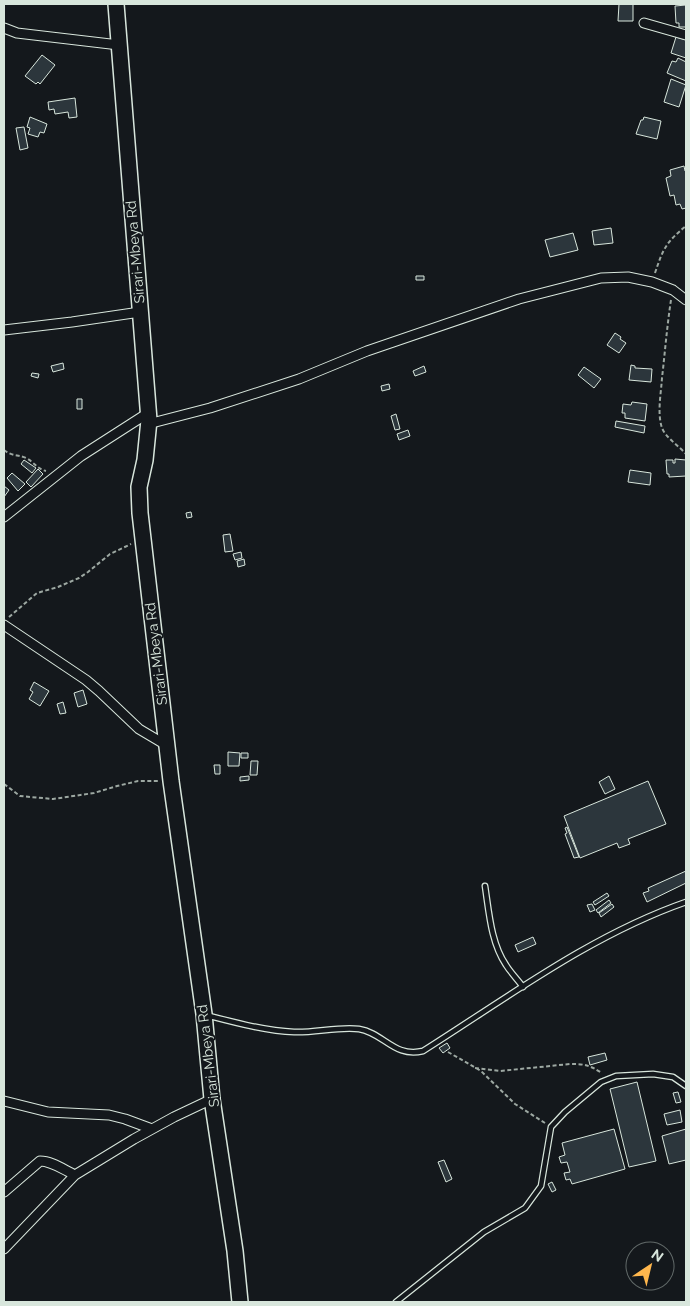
<svg xmlns="http://www.w3.org/2000/svg" width="690" height="1306" viewBox="0 0 690 1306" font-family="Raleway,sans-serif">
  <rect width="100%" height="100%" fill="#14181c"/>
  <path fill="#2c363c" stroke="#d8e6dc" d="M 619,4 L 633,4 L 633,21 L 618,21 Z
    M 686,5 L 686,27 L 679,27 L 679,23 L 676,23 L 675,6 Z
    M 676,37 L 686,40 L 686,58 L 671,53 Z
    M 42,55 L 55,65 L 40,84 L 38,82 L 36,84 L 25,76 Z
    M 678,58 L 686,62 L 686,81 L 667,73 L 672,61 L 676,62 Z
    M 671,79 L 686,85 L 679,107 L 664,102 Z
    M 75,98 L 77,117 L 69,118 L 68,112 L 55,114 L 54,109 L 49,110 L 48,102 Z
    M 30,117 L 47,124 L 44,133 L 40,132 L 38,137 L 28,134 L 30,128 L 27,127 Z
    M 644,117 L 661,121 L 657,139 L 636,134 L 641,120 L 643,120 Z
    M 24,127 L 28,148 L 20,150 L 16,128 Z
    M 684,166 L 685,171 L 686,170 L 686,208 L 682,209 L 680,204 L 676,205 L 674,195 L 670,196 L 666,178 L 671,176 L 670,170 Z
    M 611,228 L 613,243 L 594,245 L 592,231 Z
    M 573,233 L 578,250 L 550,257 L 545,240 Z
    M 416,276 L 424,276 L 424,280 L 416,280 Z
    M 615,333 L 621,337 L 620,339 L 626,343 L 619,353 L 607,345 Z
    M 63,363 L 64,369 L 53,372 L 51,366 Z
    M 631,365 L 635,366 L 635,368 L 652,369 L 651,382 L 629,380 Z
    M 424,366 L 426,372 L 415,376 L 413,371 Z
    M 584,367 L 601,379 L 594,388 L 578,375 Z
    M 32,373 L 39,374 L 38,378 L 31,376 Z
    M 389,384 L 390,389 L 382,391 L 381,386 Z
    M 77,399 L 82,399 L 82,409 L 77,409 Z
    M 632,402 L 647,404 L 645,421 L 625,418 L 625,413 L 622,413 L 623,404 L 631,405 Z
    M 396,414 L 400,429 L 395,430 L 391,416 Z
    M 616,421 L 645,426 L 644,433 L 615,427 Z
    M 408,430 L 410,436 L 399,440 L 397,434 Z
    M 675,459 L 686,460 L 686,476 L 669,477 L 669,474 L 667,474 L 666,460 L 673,460 L 673,463 L 675,463 Z
    M 24,460 L 36,468 L 32,473 L 21,464 Z
    M 38,469 L 43,474 L 31,487 L 26,482 Z
    M 630,470 L 651,473 L 650,485 L 628,482 Z
    M 12,473 L 25,484 L 18,491 L 7,478 Z
    M 4,486 L 9,490 L 4,497 Z
    M 191,512 L 192,517 L 187,518 L 186,513 Z
    M 230,534 L 233,551 L 225,552 L 223,535 Z
    M 241,552 L 242,558 L 235,560 L 233,554 Z
    M 244,559 L 245,565 L 238,567 L 237,561 Z
    M 34,682 L 49,691 L 40,706 L 29,699 L 33,692 L 30,690 Z
    M 83,690 L 87,704 L 78,707 L 74,693 Z
    M 63,702 L 66,713 L 60,714 L 57,704 Z
    M 228,752 L 240,753 L 239,766 L 228,766 Z
    M 241,753 L 248,753 L 248,758 L 241,758 Z
    M 251,761 L 258,761 L 257,775 L 250,775 Z
    M 214,765 L 220,765 L 220,774 L 215,774 Z
    M 249,776 L 249,780 L 240,781 L 240,777 Z
    M 609,776 L 615,789 L 605,794 L 599,782 Z
    M 648,781 L 666,824 L 628,839 L 630,844 L 619,848 L 617,843 L 580,858 L 564,816 Z
    M 567,827 L 579,857 L 574,858 L 565,834 L 567,833 L 565,828 Z
    M 686,871 L 686,883 L 647,902 L 643,893 L 649,891 L 648,888 Z
    M 607,893 L 609,896 L 595,905 L 593,902 Z
    M 609,900 L 611,903 L 598,913 L 596,910 Z
    M 592,904 L 595,910 L 590,912 L 587,905 Z
    M 612,904 L 614,907 L 601,917 L 599,913 Z
    M 533,937 L 536,944 L 518,952 L 515,945 Z
    M 447,1043 L 450,1048 L 443,1053 L 439,1048 Z
    M 605,1053 L 607,1060 L 590,1065 L 588,1057 Z
    M 637,1082 L 656,1161 L 629,1167 L 610,1089 Z
    M 678,1092 L 681,1102 L 676,1103 L 673,1093 Z
    M 680,1110 L 682,1122 L 667,1125 L 664,1114 Z
    M 614,1129 L 625,1169 L 572,1184 L 570,1179 L 566,1180 L 564,1173 L 570,1172 L 567,1162 L 561,1163 L 559,1157 L 565,1155 L 562,1143 Z
    M 686,1129 L 686,1160 L 669,1164 L 662,1136 Z
    M 444,1160 L 452,1179 L 446,1182 L 438,1162 Z
    M 552,1182 L 556,1190 L 552,1192 L 548,1184 Z"/>
  <g fill="none" stroke-linecap="round" stroke-linejoin="round">
    <g stroke="#d8e6dc" stroke-width="7">
      <path id="service" d="M 485,886 C 489,912 491,943 506,965 C 511,973 518,980 523,987
        M 206,1015 C 233,1022 266,1031 294,1032 C 314,1033 341,1026 359,1029 C 384,1033 394,1058 423,1051 C 507,998 591,935 686,902
        M 396,1302 L 484,1232 L 525,1208 L 541,1186 L 551,1127 L 565,1112 L 601,1082 L 616,1076 L 653,1074 L 673,1077 L 686,1086"/>
    </g>
    <g stroke="#d8e6dc" stroke-width="11">
      <path id="minor" d="M 644,23 L 686,35
        M 4,28 L 17,33 L 119,45
        M 4,330 L 72,322 L 140,312
        M 148,424 L 210,408 L 299,379 L 367,351 L 519,299 L 601,278 L 628,277 L 652,282 L 673,290 L 686,300
        M 4,517 L 81,456 L 148,413
        M 4,625 L 86,680 L 99,691 L 139,729 L 166,745
        M 4,1101 L 48,1112 L 109,1115 L 125,1119 L 152,1129
        M 4,1192 L 40,1161 C 52,1161 64,1170 75,1175
        M 4,1249 L 75,1175 L 134,1139 L 174,1117 L 212,1099"/>
    </g>
    <g stroke="#d8e6dc" stroke-width="18">
      <path id="trunk" d="M 116,4 L 149,420 L 145,460 L 139,487 L 140,513 L 171,781 L 204,1014 L 212,1099 L 235,1251 L 240,1302"/>
    </g>
    <path stroke="#9da8a2" stroke-width="2" stroke-dasharray="4 2.5" stroke-linecap="butt" d="M 655,273 C 663,249 666,242 686,226
      M 671,300 C 667,326 665,352 662,378 C 661,394 657,413 662,428 C 666,438 679,446 686,454
      M 4,450 C 13,457 17,454 26,458 C 34,462 37,469 46,471
      M 9,617 L 37,593 L 58,587 L 79,578 L 88,572 L 110,554 L 131,544
      M 4,784 L 20,796 L 53,799 L 94,793 L 117,786 L 138,781 L 158,781
      M 448,1052 L 481,1071 L 515,1104 L 545,1123
      M 475,1068 L 500,1071 L 570,1064 C 585,1064 589,1065 602,1073"/>
    <use href="#service" stroke="#14181c" stroke-width="4.5"/>
    <use href="#minor" stroke="#14181c" stroke-width="9"/>
    <use href="#trunk" stroke="#14181c" stroke-width="15"/>
  </g>
  <g text-anchor="middle" stroke-width="4" stroke-linejoin="round" paint-order="stroke">
    <g font-size="14" fill="#d8e6dc" stroke="#14181c">
      <text transform="translate(135 252) rotate(-95)" y="5">Sirari-Mbeya Rd</text>
      <text transform="translate(156 654) rotate(-97)" y="5">Sirari-Mbeya Rd</text>
      <text transform="translate(208 1056) rotate(-97)" y="5">Sirari-Mbeya Rd</text>
    </g>
  </g>
  <rect width="690" height="1306" fill="none" stroke="#d8e6dc" stroke-width="10"/>
  <g transform="translate(650 1266) rotate(35)"><circle r="24" fill="#14181c" stroke="#626a69"/>
  <path d="M0-4L9 19L0 12L-9 19Z" fill="#ffb74d"/>
  <text y="-8" font-size="14" font-weight="bold" text-anchor="middle" fill="#d8e6dc">N</text>
  </g>
</svg>
